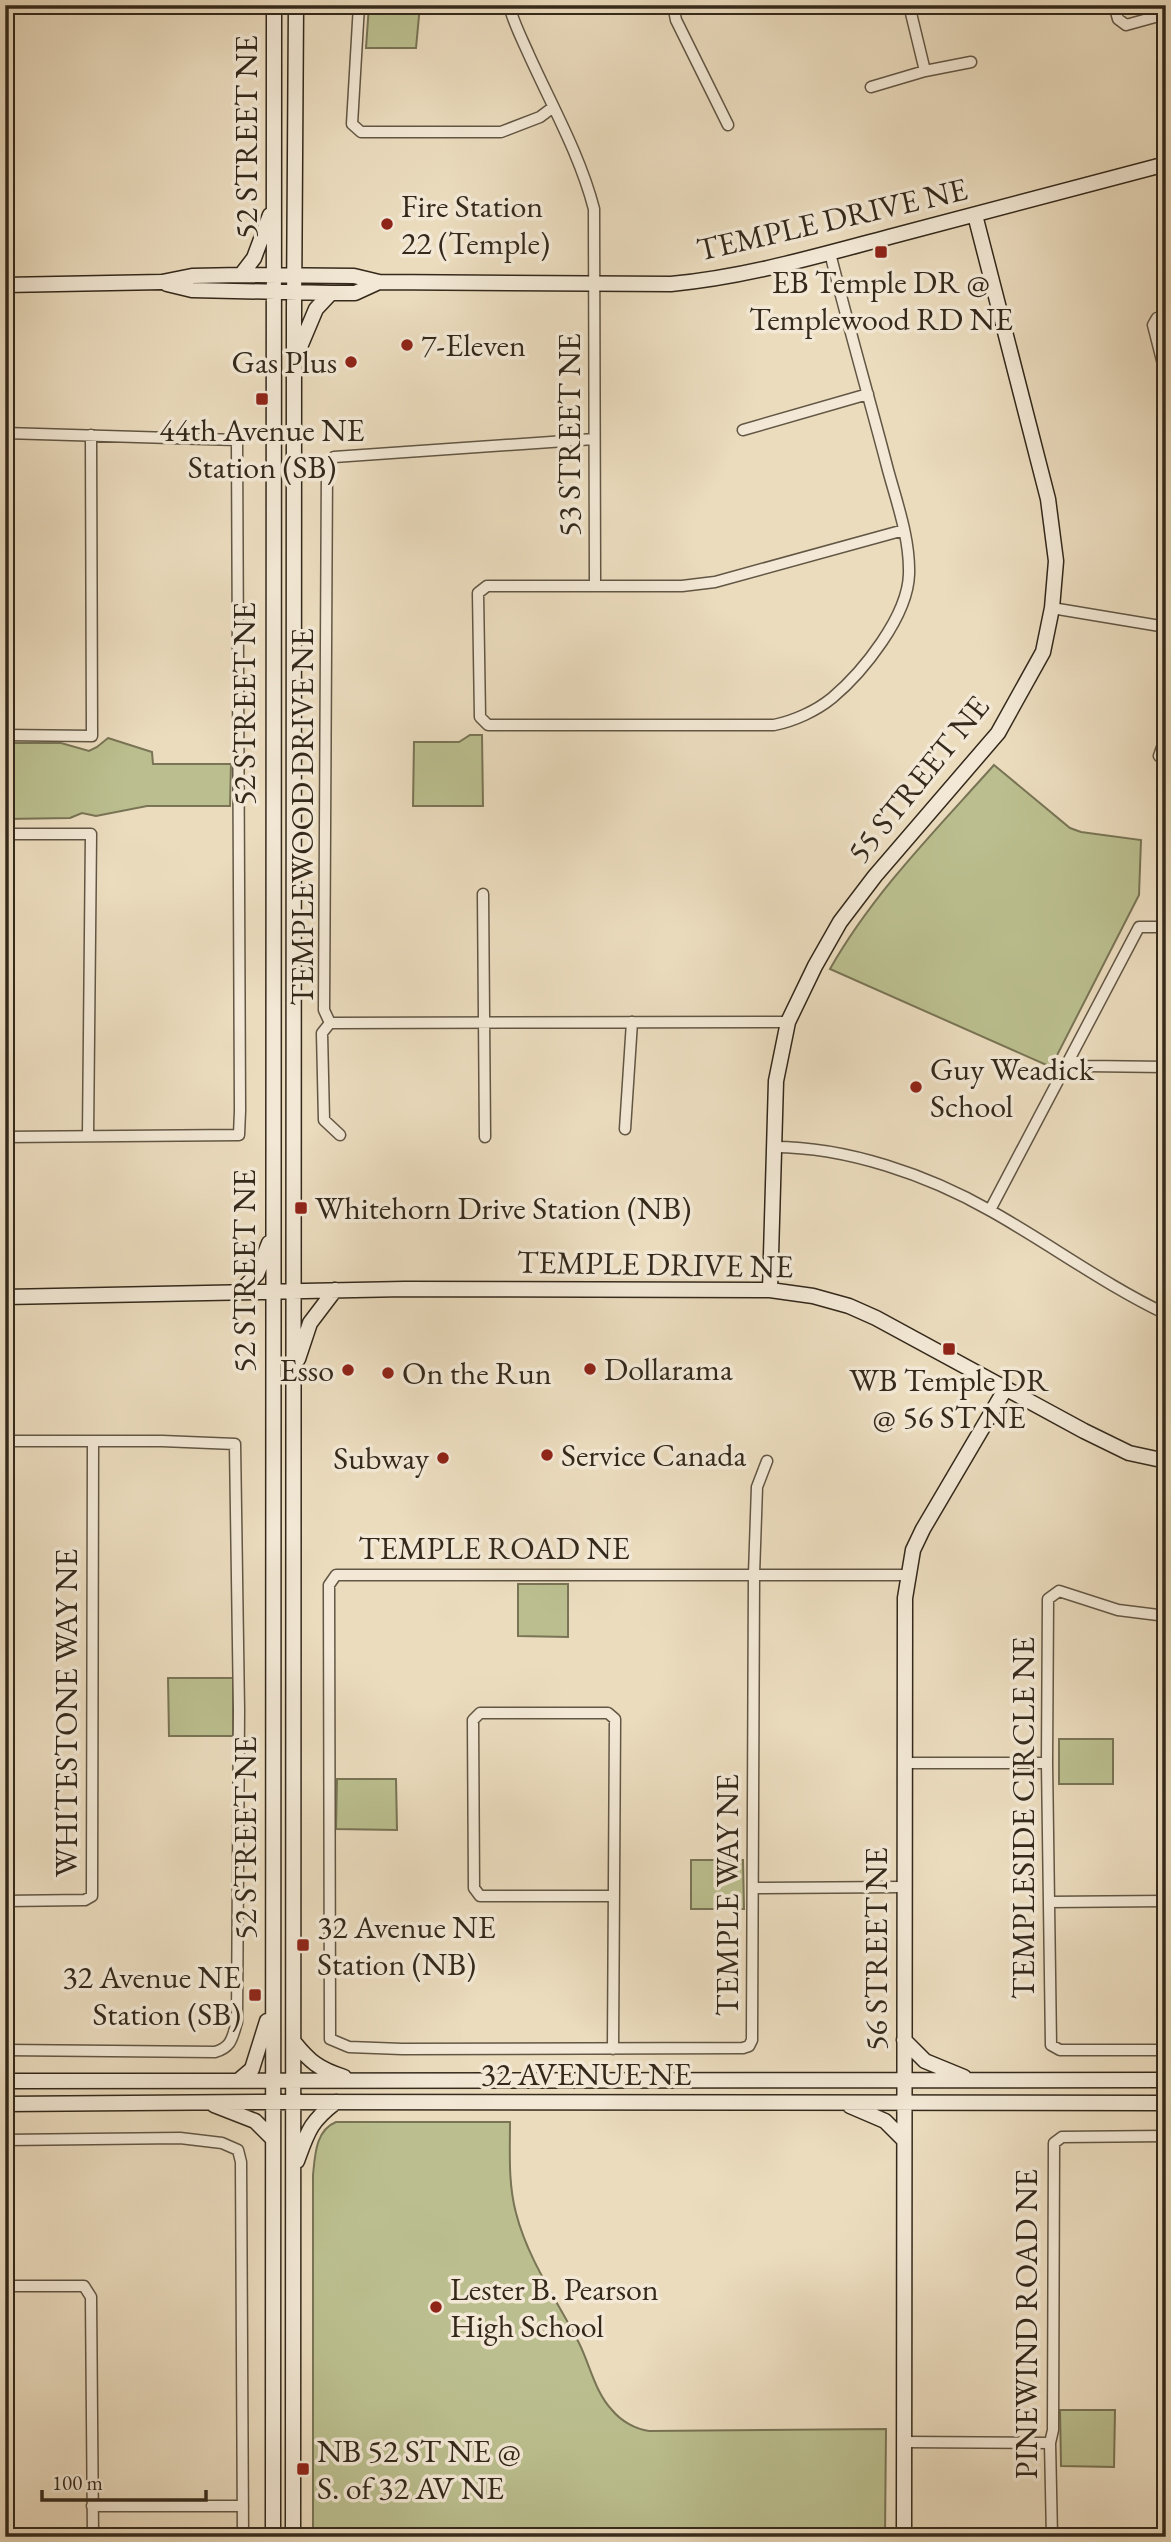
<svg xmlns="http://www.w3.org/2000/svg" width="1171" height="2542" viewBox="0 0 1171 2542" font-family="'EB Garamond',serif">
  <rect width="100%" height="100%" fill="#ebdcbe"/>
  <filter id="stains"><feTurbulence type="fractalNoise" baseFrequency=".00286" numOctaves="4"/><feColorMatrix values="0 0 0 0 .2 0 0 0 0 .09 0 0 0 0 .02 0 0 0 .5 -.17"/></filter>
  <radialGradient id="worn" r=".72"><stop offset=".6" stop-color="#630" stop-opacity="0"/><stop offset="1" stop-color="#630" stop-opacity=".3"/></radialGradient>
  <path fill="#bbbf8f" stroke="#787455" stroke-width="2" d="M 369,5 L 420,5 L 416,48 L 366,48 Z
    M 470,735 L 482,735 L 483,806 L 413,806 L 414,742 L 459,742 Z
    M 108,738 L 152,752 L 153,764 L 231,764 L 230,806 L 147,806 L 96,816 L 82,813 L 70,818 L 5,819 L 5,743 L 61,743 L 89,751 L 97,747 Z
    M 994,765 L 1070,828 L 1081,832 L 1141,840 L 1139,895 L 1051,1067 L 830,969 C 873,893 936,830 994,765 Z
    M 518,1584 L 568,1584 L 568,1637 L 518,1636 Z
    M 168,1678 L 233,1678 L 233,1736 L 169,1736 Z
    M 1059,1739 L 1113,1739 L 1113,1784 L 1059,1784 Z
    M 337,1779 L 396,1779 L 397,1830 L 336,1829 Z
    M 691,1860 L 743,1860 L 744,1909 L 691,1909 Z
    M 336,2122 L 510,2122 C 510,2152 508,2183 516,2213 C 528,2260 557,2300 579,2343 C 590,2365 595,2392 612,2410 C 621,2421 635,2429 649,2431 L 886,2429 L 885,2537 L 313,2537 L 313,2175 C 315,2154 316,2130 336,2122 Z
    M 1060,2410 L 1115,2410 L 1114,2467 L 1061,2466 Z"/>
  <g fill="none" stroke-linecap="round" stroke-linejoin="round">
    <g stroke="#625644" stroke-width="13">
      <path id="street" d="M 359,5 L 352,124 L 361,132 L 501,132 L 540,117 L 552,108
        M 509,5 C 513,22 522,39 529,55 C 552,106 580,155 594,209 L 595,586
        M 673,5 L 676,20 L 728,125
        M 909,5 L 925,71
        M 1114,5 L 1118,19 L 1126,25 L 1166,14
        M 871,87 L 925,71 L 971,62
        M 830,253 C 848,325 869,397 888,470 C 897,503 910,539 909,574 C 908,616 863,672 832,698 C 816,711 794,721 774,725 L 488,725 L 480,717 L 478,593 L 487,586 L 682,586 L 715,582 L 904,530
        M 1166,316 L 1157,318 L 1153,325 L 1166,376
        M 743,430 L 868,394
        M 5,433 L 237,440 L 240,1111 L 239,1135 L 5,1137
        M 1052,608 L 1166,627
        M 5,735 L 92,736 L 91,435
        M 1159,756 L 1166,736
        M 5,834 L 91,834 L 88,1136
        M 483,894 L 485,1137
        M 330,1023 L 324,1010 L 327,467 L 334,457 L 594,439
        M 330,1023 L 788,1022
        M 330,1023 L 322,1033 L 324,1120 L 340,1135
        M 1070,1059 L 1086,1066 L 1166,1067
        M 625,1129 L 632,1022
        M 774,1147 C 847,1147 928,1175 991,1211 C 1050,1244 1105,1285 1166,1314
        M 990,1210 L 1139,927 L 1166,927
        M 5,1441 L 162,1441 L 235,1444 L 239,1710 L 237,2022 C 232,2038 232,2047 215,2052 L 5,2050
        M 767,1461 L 757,1487 L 754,1574 L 752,2040 L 749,2046 L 743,2048 L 402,2049 L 349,2047 L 330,2039 L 329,1585 L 336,1575 C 527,1574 718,1575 908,1575
        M 1166,1616 L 1118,1610 L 1059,1591 L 1048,1599 L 1047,1763 L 1051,2045 L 1060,2050 L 1166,2050
        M 904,1763 L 1047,1763
        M 754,1888 L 904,1887
        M 5,1901 L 85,1900 L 92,1896 L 93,1441
        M 1049,1902 L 1166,1901
        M 613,2049 L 615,1719 L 608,1713 L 480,1713 L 473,1720 L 474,1888 L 480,1896 L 613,1896
        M 5,2140 L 180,2138 L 222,2143 L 238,2150 L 241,2162 L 243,2537
        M 5,2286 L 84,2286 L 91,2297 L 93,2537
        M 904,2442 L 1050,2443
        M 92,2506 L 243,2506
        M 1052,2537 L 1050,2443 L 1053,2430 L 1054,2143 L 1062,2137 L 1166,2136"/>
    </g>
    <g stroke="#34291b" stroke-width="17">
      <path id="secondary" d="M 241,275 L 254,258 L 270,215
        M 167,284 L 192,290 L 331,293 L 355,293 L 379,282
        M 5,285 L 162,282 L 192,276 L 241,275 L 354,276 L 379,282 L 671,284 C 746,277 817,256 889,237 C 981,213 1073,189 1166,164
        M 297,354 L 316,309 L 331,293
        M 770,1290 L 776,1081 L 788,1022 L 815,966 L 840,922 L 875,876 L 998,733 L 1043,652 L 1052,608 L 1056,561 L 1048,499 L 975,215
        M 240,1292 L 257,1274 L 269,1243
        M 5,1297 L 405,1289 L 770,1290 L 813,1296 L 849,1306 L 876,1318 L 1084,1431 L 1129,1453 L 1166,1461
        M 298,1359 L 310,1323 L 335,1290
        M 904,2040 L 925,2061 L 964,2077
        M 294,2042 C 310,2062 319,2069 344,2077
        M 5,2081 L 1166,2080
        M 238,2081 L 252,2069 L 267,2021
        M 5,2104 L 260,2102 L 1166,2103
        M 214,2105 L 255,2121 L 273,2139
        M 850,2106 L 885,2121 L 904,2140
        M 297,2161 C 308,2131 310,2122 336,2102
        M 273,2537 L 274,5
        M 293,2537 L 294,311 L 296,5
        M 904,2537 L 905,1598 L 913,1550 L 923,1529 L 1006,1388"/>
    </g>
    <use href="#street" stroke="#f2e8d5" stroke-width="10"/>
    <use href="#secondary" stroke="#f2e8d5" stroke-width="14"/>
  </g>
  <g fill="#8f2418" stroke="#f2e8d5" stroke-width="2.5">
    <circle cx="387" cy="224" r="7"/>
    <rect x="874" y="245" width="14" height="14" rx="3.5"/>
    <circle cx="407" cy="345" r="7"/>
    <circle cx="351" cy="362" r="7"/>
    <rect x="255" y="392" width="14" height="14" rx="3.5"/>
    <circle cx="916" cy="1087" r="7"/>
    <rect x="294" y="1201" width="14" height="14" rx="3.5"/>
    <rect x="942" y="1342" width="14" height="14" rx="3.5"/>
    <circle cx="590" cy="1369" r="7"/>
    <circle cx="348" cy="1370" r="7"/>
    <circle cx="388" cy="1373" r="7"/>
    <circle cx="547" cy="1455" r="7"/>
    <circle cx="443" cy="1458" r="7"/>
    <rect x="296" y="1938" width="14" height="14" rx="3.5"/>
    <rect x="248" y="1988" width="14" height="14" rx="3.5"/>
    <circle cx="436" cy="2307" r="7"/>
    <rect x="296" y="2462" width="14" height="14" rx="3.5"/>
  </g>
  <g text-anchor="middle" stroke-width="7" stroke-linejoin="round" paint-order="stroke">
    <g font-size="32" fill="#34291b" stroke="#f2e8d5">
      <text transform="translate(246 137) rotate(-90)" y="11">52 STREET NE</text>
      <text transform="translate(832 219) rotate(-13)" y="11">TEMPLE DRIVE NE</text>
      <text transform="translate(569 435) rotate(-90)" y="11">53 STREET NE</text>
      <text transform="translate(244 704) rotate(-90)" y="11">52 STREET NE</text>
      <text transform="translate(918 779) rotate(-51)" y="11">55 STREET NE</text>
      <text transform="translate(302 817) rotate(-90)" y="11">TEMPLEWOOD DRIVE NE</text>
      <text transform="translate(655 1264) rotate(1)" y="11">TEMPLE DRIVE NE</text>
      <text transform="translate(244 1271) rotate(-90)" y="11">52 STREET NE</text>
      <text x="494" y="1559">TEMPLE ROAD NE</text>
      <text transform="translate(66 1713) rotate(-90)" y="11">WHITESTONE WAY NE</text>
      <text transform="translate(1023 1818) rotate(-90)" y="11">TEMPLESIDE CIRCLE NE</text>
      <text transform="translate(245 1838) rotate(-90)" y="11">52 STREET NE</text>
      <text transform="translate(727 1895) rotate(-90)" y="11">TEMPLE WAY NE</text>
      <text transform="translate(876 1949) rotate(-90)" y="11">56 STREET NE</text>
      <text x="586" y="2085">32 AVENUE NE</text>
      <text transform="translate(1026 2324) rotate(-90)" y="11">PINEWIND ROAD NE</text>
    </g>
    <g font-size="32" fill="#34291b" stroke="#f2e8d5" text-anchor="start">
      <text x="401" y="217">Fire Station<tspan x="401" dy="37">22 (Temple)</tspan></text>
      <text x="881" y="293" text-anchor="middle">EB Temple DR @<tspan x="881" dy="37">Templewood RD NE</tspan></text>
      <text x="421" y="356">7-Eleven</text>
      <text x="337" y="373" text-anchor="end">Gas Plus</text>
      <text x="262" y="441" text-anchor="middle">44th Avenue NE<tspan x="262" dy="37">Station (SB)</tspan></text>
      <text x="930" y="1080">Guy Weadick<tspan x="930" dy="37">School</tspan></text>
      <text x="315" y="1219">Whitehorn Drive Station (NB)</text>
      <text x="604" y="1380">Dollarama</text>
      <text x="334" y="1381" text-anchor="end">Esso</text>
      <text x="402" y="1384">On the Run</text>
      <text x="949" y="1391" text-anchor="middle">WB Temple DR<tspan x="949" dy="37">@ 56 ST NE</tspan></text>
      <text x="561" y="1466">Service Canada</text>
      <text x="429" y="1469" text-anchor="end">Subway</text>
      <text x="317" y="1938">32 Avenue NE<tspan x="317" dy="37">Station (NB)</tspan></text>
      <text x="241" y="1988" text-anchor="end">32 Avenue NE<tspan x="241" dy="37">Station (SB)</tspan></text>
      <text x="450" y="2300">Lester B. Pearson<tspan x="450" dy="37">High School</tspan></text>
      <text x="317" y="2462">NB 52 ST NE @<tspan x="317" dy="37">S. of 32 AV NE</tspan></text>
    </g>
  </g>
  <rect width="1171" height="2542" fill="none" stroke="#ebdcbe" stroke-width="28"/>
  <rect x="7" y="7" width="1157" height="2528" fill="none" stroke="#34291b" stroke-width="3.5"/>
  <rect x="14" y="14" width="1143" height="2514" fill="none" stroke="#34291b" stroke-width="2"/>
  <path d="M42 2490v10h164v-10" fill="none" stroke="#34291b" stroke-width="3.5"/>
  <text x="52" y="2490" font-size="21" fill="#34291b" stroke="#f2e8d5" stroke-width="5" paint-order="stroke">100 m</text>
  <rect width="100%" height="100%" filter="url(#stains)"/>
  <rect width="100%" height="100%" fill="url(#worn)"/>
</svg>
